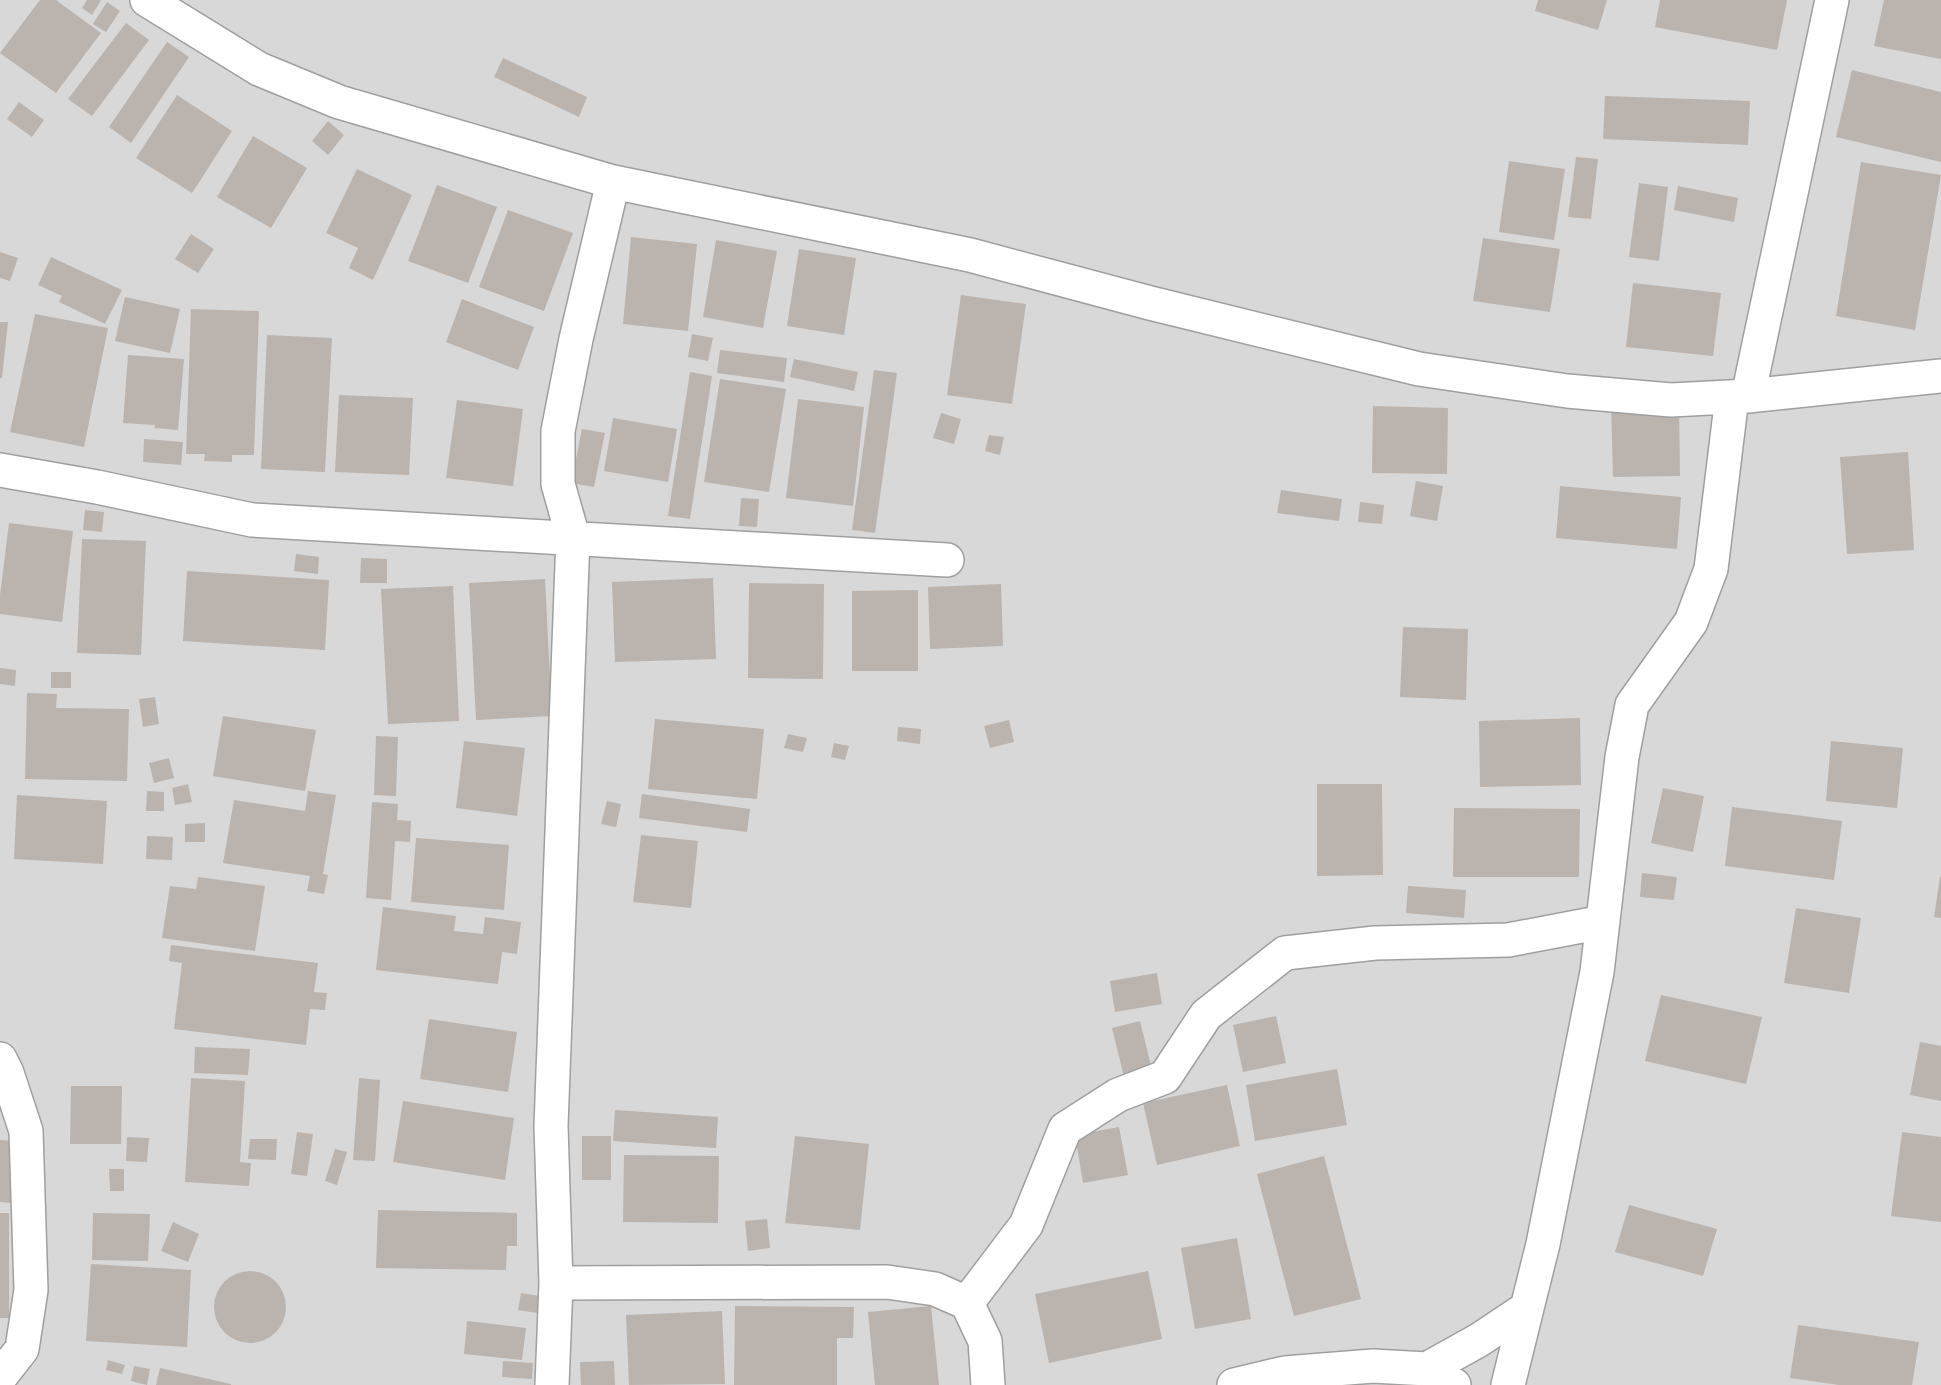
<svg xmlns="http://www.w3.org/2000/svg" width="1941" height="1385" viewBox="0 0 1941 1385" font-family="Karla,sans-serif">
  <rect width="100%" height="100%" fill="#ece8e1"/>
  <path fill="#d9d8d8" d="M 0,0 L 1941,0 L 1941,1385 L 0,1385 Z"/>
  <path fill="#bbb3ae" d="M 40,0 L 56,0 L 101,33 L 56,93 L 0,53 Z
    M 87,0 L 101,0 L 92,15 L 82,8 Z
    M 1538,0 L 1607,0 L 1598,30 L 1535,11 Z
    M 1660,0 L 1787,0 L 1777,50 L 1655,27 Z
    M 1884,0 L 1941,0 L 1941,59 L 1874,46 Z
    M 107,2 L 120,11 L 106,32 L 93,24 Z
    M 126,23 L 149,40 L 92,116 L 68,99 Z
    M 167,42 L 189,57 L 131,143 L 109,127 Z
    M 503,58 L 587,97 L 579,117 L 494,77 Z
    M 1852,70 L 1941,92 L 1941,162 L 1836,137 Z
    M 177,95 L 232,131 L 192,193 L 136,158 Z
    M 1605,96 L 1750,101 L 1748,145 L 1603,139 Z
    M 19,102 L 44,120 L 32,137 L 7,119 Z
    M 328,121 L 344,135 L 328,155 L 312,141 Z
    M 253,136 L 307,168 L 271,228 L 217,197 Z
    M 1576,157 L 1598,159 L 1591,219 L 1568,217 Z
    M 1509,161 L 1565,169 L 1554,240 L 1499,232 Z
    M 1861,162 L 1941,175 L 1915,330 L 1836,316 Z
    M 357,169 L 412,195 L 373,280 L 349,268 L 358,248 L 326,233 Z
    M 1639,183 L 1668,187 L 1659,261 L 1629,257 Z
    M 437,185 L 497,207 L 468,283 L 408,261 Z
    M 1678,186 L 1738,198 L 1734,222 L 1674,210 Z
    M 508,210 L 573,233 L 544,311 L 479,287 Z
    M 191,234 L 214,249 L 198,273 L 175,259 Z
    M 631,237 L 697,244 L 688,331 L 623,324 Z
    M 1483,238 L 1560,249 L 1550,312 L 1473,301 Z
    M 716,240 L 777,251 L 763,328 L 703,317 Z
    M 799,249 L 856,258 L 844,335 L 787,326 Z
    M 0,252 L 18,258 L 10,281 L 0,278 Z
    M 51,257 L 122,290 L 105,324 L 59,302 L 62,296 L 38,285 Z
    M 1633,283 L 1721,293 L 1713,356 L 1626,347 Z
    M 961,295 L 1026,304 L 1012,404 L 947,395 Z
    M 125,297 L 180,309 L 170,353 L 115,341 Z
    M 462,299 L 534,327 L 518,370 L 446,342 Z
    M 191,309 L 259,311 L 254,455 L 232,455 L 232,462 L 204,461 L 205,454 L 186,454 Z
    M 35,314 L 108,328 L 84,447 L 10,432 Z
    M 0,322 L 8,322 L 2,378 L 0,378 Z
    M 692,334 L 713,338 L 708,361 L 688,357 Z
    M 267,335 L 332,338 L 325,472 L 261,469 Z
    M 720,350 L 787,358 L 784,382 L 717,373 Z
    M 128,355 L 184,359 L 178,430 L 154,428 L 155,425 L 123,423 Z
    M 794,359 L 858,372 L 854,391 L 790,377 Z
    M 874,370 L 897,373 L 875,533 L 852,530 Z
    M 690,372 L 712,376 L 690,519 L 668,516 Z
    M 720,379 L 786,389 L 769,492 L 704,482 Z
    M 339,395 L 413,398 L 409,475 L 335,472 Z
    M 798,399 L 864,407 L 853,506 L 786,498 Z
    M 457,400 L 523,409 L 513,486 L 446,478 Z
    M 1611,405 L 1679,405 L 1680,476 L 1613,477 Z
    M 1373,406 L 1448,408 L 1447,474 L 1372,473 Z
    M 941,413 L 961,419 L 954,444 L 933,438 Z
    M 613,418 L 677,429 L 668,482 L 604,471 Z
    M 582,429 L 605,433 L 594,487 L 571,483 Z
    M 989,435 L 1004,437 L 1000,455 L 985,451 Z
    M 144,439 L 183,442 L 181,465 L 143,462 Z
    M 1908,452 L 1914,550 L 1847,554 L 1840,457 Z
    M 1416,481 L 1443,486 L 1437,521 L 1410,516 Z
    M 1560,486 L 1681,497 L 1677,549 L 1556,538 Z
    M 1281,490 L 1342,499 L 1339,521 L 1277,513 Z
    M 741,498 L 759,499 L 757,527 L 739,526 Z
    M 1360,502 L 1384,505 L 1382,524 L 1358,522 Z
    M 85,510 L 104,512 L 102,532 L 83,530 Z
    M 9,523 L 73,531 L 62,622 L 0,614 L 0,595 Z
    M 82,539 L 146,541 L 141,655 L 77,653 Z
    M 296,554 L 319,557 L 318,574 L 294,571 Z
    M 361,558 L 387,559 L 387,583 L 360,583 Z
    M 187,571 L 329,580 L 325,650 L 183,641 Z
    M 713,578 L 716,659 L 615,662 L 612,582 Z
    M 545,579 L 552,716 L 476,720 L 469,583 Z
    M 749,583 L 824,584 L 823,679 L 748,678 Z
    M 1001,584 L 1003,646 L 930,649 L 928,587 Z
    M 453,586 L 459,721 L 388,724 L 381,589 Z
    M 918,590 L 918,671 L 852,671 L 852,591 Z
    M 1403,627 L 1468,629 L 1466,700 L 1400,697 Z
    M 0,668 L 16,670 L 15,686 L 0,684 Z
    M 51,672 L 71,672 L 71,688 L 51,688 Z
    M 27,693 L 57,694 L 56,708 L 129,709 L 127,781 L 25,779 Z
    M 155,697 L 159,724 L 143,727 L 139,699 Z
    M 223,716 L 316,730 L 305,791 L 213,776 Z
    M 1580,718 L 1581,785 L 1480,787 L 1479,721 Z
    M 655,719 L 764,729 L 757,799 L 648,789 Z
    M 1009,720 L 1014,742 L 990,748 L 984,726 Z
    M 898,727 L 921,729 L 920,744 L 897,741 Z
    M 788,734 L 807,738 L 803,752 L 784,748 Z
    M 376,736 L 398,737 L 396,796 L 374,795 Z
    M 464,741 L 525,748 L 517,816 L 456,808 Z
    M 1831,741 L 1903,748 L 1897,808 L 1826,801 Z
    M 834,743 L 849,746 L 845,760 L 831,757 Z
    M 169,758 L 174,778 L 154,783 L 149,763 Z
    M 188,784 L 192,802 L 175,805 L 172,788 Z
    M 1317,784 L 1382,784 L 1383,875 L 1317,876 Z
    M 1663,788 L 1704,796 L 1693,852 L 1651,843 Z
    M 147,791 L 164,792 L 164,811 L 146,811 Z
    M 308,791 L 336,795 L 323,874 L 328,875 L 324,894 L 307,891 L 310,876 L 223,863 L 234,800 L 305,811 Z
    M 642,794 L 750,809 L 747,832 L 639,818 Z
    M 17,795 L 107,801 L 103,864 L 14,859 Z
    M 607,801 L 621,804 L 616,827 L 601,824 Z
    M 372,802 L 398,804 L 397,820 L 411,821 L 410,842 L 395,841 L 391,900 L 366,898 Z
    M 1732,807 L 1842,821 L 1834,880 L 1725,866 Z
    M 1454,808 L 1580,809 L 1579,877 L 1453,877 Z
    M 205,823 L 205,842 L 185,842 L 185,824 Z
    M 641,835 L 698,841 L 691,908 L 633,902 Z
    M 147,836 L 173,837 L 172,860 L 146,859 Z
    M 416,838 L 509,845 L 504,910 L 411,902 Z
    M 1642,873 L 1677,877 L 1674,900 L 1640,897 Z
    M 198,877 L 265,886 L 255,951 L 162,938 L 170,886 L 196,889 Z
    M 1940,877 L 1941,877 L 1941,918 L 1934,917 Z
    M 1408,886 L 1466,890 L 1464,918 L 1406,913 Z
    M 383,907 L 456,916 L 454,931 L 483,934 L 485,917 L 521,922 L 517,954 L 502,952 L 498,984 L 376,970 Z
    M 1796,908 L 1861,918 L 1849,993 L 1784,983 Z
    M 171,945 L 318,963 L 314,992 L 327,993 L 325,1010 L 310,1009 L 306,1045 L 174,1029 L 182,963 L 169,961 Z
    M 1157,973 L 1162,1004 L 1115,1012 L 1110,981 Z
    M 1661,995 L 1762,1017 L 1746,1084 L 1645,1061 Z
    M 1276,1016 L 1286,1063 L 1243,1072 L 1233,1025 Z
    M 429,1019 L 517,1032 L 508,1092 L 420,1079 Z
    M 1140,1021 L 1153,1074 L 1125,1081 L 1112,1028 Z
    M 1920,1042 L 1941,1046 L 1941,1101 L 1910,1095 Z
    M 195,1047 L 250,1049 L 248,1075 L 194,1073 Z
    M 1337,1069 L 1347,1125 L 1255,1141 L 1246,1085 Z
    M 191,1078 L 245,1081 L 240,1162 L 251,1163 L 249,1186 L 185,1182 Z
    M 359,1078 L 380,1080 L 375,1161 L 353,1160 Z
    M 1227,1085 L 1240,1146 L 1157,1165 L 1143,1103 Z
    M 71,1086 L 122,1086 L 121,1144 L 70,1144 Z
    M 403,1101 L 514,1118 L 505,1180 L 393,1162 Z
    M 615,1110 L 718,1117 L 716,1148 L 613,1141 Z
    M 1119,1127 L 1128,1175 L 1083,1183 L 1075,1135 Z
    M 297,1132 L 313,1134 L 307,1176 L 291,1174 Z
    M 1902,1132 L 1941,1137 L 1941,1222 L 1891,1216 Z
    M 582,1136 L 611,1136 L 611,1180 L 582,1180 Z
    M 795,1136 L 869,1144 L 860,1230 L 785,1223 Z
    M 127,1137 L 149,1138 L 147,1162 L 126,1161 Z
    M 250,1139 L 277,1139 L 276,1160 L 248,1159 Z
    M 0,1140 L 15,1141 L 13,1203 L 0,1202 Z
    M 335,1149 L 347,1152 L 337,1185 L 325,1181 Z
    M 624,1155 L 719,1156 L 718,1223 L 623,1222 Z
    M 1324,1156 L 1361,1299 L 1294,1316 L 1257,1174 Z
    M 109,1169 L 124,1169 L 124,1191 L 110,1191 Z
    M 1629,1205 L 1717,1229 L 1703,1276 L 1615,1252 Z
    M 378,1210 L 517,1213 L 517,1246 L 507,1246 L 506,1270 L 376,1268 Z
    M 0,1213 L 9,1213 L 9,1318 L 0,1318 Z
    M 93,1213 L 150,1214 L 148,1261 L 92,1260 Z
    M 767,1219 L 770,1248 L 748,1251 L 745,1221 Z
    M 173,1222 L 199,1234 L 188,1262 L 161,1251 Z
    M 1237,1238 L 1251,1319 L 1195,1329 L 1181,1248 Z
    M 91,1264 L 191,1270 L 187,1347 L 86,1341 Z
    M 1148,1271 L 1162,1339 L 1049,1363 L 1035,1294 Z
    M214 1307a36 36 0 1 1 72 0a36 36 0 1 1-72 0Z
    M 521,1293 L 545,1297 L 543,1314 L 518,1310 Z
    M 735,1306 L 854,1307 L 853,1338 L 837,1338 L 837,1385 L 734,1385 Z
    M 931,1306 L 939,1385 L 875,1385 L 868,1312 Z
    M 722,1311 L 725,1384 L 629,1385 L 626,1315 Z
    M 467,1321 L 526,1328 L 522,1360 L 464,1354 Z
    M 1798,1325 L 1919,1342 L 1912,1385 L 1839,1385 L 1790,1378 Z
    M 108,1360 L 125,1365 L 122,1374 L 106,1370 Z
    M 503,1361 L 533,1363 L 532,1379 L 502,1377 Z
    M 614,1361 L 615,1385 L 581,1385 L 580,1362 Z
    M 134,1366 L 150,1369 L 147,1385 L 131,1381 Z
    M 160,1368 L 231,1384 L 231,1385 L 156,1385 Z"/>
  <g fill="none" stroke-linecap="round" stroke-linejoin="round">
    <g stroke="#9f9f9f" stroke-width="36">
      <path id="minor" d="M 147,0 L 259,69 L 339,102 L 613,182 L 970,255 L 1150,303 L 1419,369 L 1567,391 L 1671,400 L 1748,396 L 1941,376
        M 1748,396 L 1832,0
        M 0,470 L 97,487 L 252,520 L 947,560
        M 0,1059 L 7,1073 L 26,1131 L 31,1290 L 22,1349 L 0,1377
        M 556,1283 L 887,1282 L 935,1289 L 967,1303 L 985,1341 L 988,1385
        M 967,1303 L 1026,1225 L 1065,1129 L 1118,1095 L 1165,1077 L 1206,1015 L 1285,953 L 1375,943 L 1508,940 L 1603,922
        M 1427,1369 L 1479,1340 L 1527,1308 L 1543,1244 L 1597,972 L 1622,757 L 1632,705 L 1691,622 L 1711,569 L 1732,397
        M 552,1385 L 556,1283 L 551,1126 L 573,537 L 558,484 L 558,431 L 576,339 L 613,182
        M 1234,1385 L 1285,1373 L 1373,1366 L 1427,1369 L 1454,1385
        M 1508,1385 L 1527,1308"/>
    </g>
    <use href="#minor" stroke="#fff" stroke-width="33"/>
  </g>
</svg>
